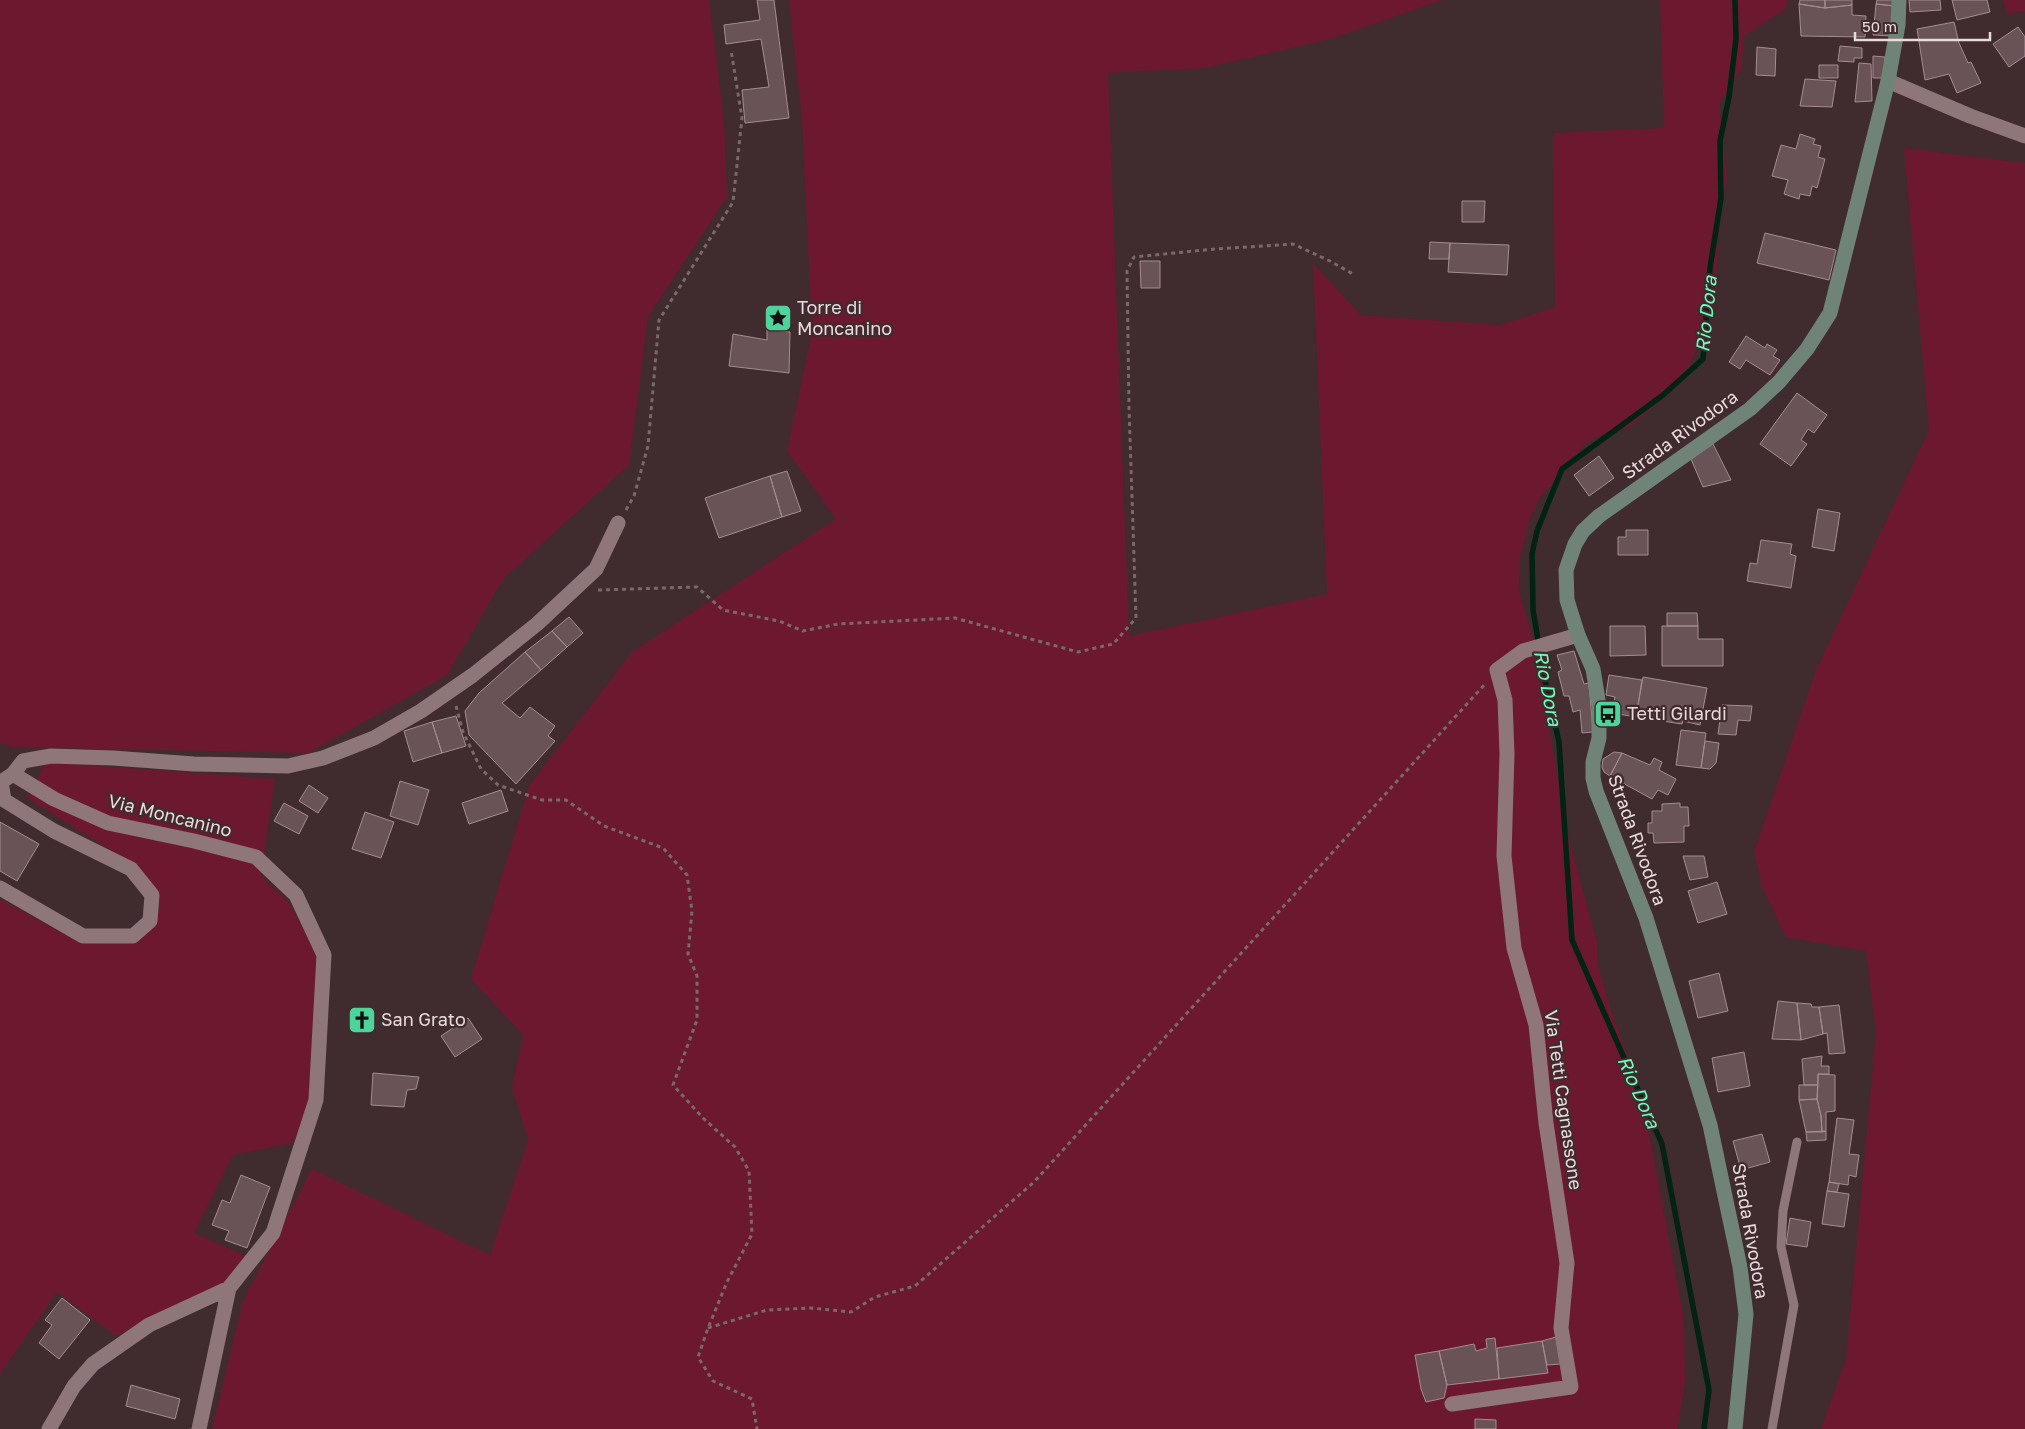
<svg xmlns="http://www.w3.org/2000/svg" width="2025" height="1429" viewBox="0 0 2025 1429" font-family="'Golos Text',sans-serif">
  <rect width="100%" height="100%" fill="#402b2e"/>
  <path fill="#6c192f" d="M 0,0 L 709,0 L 724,120 L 727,197 L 648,317 L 629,465 L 504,578 L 447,675 L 309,753 L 14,747 L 0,743 Z
    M 789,0 L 1442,0 L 1331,39 L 1204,68 L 1108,73 L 1129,636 L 1327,594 L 1313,263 L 1361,315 L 1500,325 L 1555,307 L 1553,133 L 1664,128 L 1660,0 L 1787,0 L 1786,9 L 1744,36 L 1741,69 L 1719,104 L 1727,179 L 1720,207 L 1715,296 L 1705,329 L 1689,367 L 1673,390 L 1628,428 L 1603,434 L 1587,442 L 1540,498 L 1530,518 L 1520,557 L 1519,591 L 1533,640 L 1568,836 L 1597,942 L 1597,962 L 1609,1005 L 1642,1096 L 1684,1320 L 1685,1382 L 1677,1429 L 212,1429 L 243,1301 L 312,1169 L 490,1255 L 528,1141 L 512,1087 L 523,1035 L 471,979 L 529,786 L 632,652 L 836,519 L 787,451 L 812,331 L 802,119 Z
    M 2003,0 L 2025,0 L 2025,13 L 2023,11 L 2007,14 Z
    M 1904,148 L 2025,163 L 2025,1429 L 1821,1429 L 1846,1359 L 1876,1033 L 1866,951 L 1786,937 L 1762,887 L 1754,852 L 1816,670 L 1929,430 Z
    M 46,762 L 275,779 L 261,877 L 288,901 L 317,954 L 310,1099 L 293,1143 L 233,1155 L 194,1233 L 246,1256 L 225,1282 L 116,1336 L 57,1292 L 0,1374 L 0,899 L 82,944 L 139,942 L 155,925 L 136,866 L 27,798 Z"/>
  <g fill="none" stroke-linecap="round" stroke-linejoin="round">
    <path stroke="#002314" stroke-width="5.5" d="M 1704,1429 L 1709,1390 L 1662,1144 L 1572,940 L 1559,742 L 1545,681 L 1533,610 L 1532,554 L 1537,531 L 1562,469 L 1663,395 L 1703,359 L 1710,268 L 1721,198 L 1720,141 L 1729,97 L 1736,39 L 1735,0"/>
  </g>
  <path fill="#6a5356" stroke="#a68c8f" d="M 757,0 L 774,0 L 789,118 L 745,123 L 742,90 L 769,87 L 761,39 L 726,44 L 724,25 L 760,20 Z
    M 1800,0 L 1825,0 L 1825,8 L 1799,4 Z
    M 1825,0 L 1852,0 L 1852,5 L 1825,8 Z
    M 1877,0 L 1896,0 L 1895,6 L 1876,4 Z
    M 1909,0 L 1940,0 L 1941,10 L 1910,12 Z
    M 1952,0 L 1987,0 L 1990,12 L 1957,20 Z
    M 1799,4 L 1825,8 L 1852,5 L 1852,15 L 1866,16 L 1865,37 L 1801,36 Z
    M 1876,4 L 1895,6 L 1892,36 L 1873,35 Z
    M 1954,22 L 1959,43 L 1968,63 L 1971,62 L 1981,83 L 1957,93 L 1949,74 L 1925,80 L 1917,29 Z
    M 2018,27 L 2025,37 L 2025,56 L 2009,67 L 1993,44 Z
    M 1840,46 L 1862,48 L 1862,58 L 1854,58 L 1854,62 L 1838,61 Z
    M 1757,47 L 1776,49 L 1775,76 L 1756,75 Z
    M 1873,56 L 1885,57 L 1885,78 L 1873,78 Z
    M 1859,63 L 1871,64 L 1872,101 L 1855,102 Z
    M 1819,65 L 1838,65 L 1838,78 L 1819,78 Z
    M 1805,79 L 1836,81 L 1832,107 L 1800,106 Z
    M 1800,134 L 1815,139 L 1813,144 L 1821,146 L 1818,157 L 1825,159 L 1817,188 L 1812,186 L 1810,196 L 1800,194 L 1799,199 L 1784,194 L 1788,180 L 1772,176 L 1781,145 L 1796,149 Z
    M 1462,201 L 1485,201 L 1484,222 L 1462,222 Z
    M 1765,233 L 1836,250 L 1829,280 L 1757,263 Z
    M 1430,242 L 1450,243 L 1449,259 L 1429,259 Z
    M 1450,243 L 1509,245 L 1507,275 L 1448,272 Z
    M 1140,261 L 1160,261 L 1160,288 L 1141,288 Z
    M 767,330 L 790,332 L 789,373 L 729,366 L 733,334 L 767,340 Z
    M 1746,336 L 1765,348 L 1767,344 L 1777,350 L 1773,356 L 1780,360 L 1770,375 L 1746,360 L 1740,369 L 1729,362 Z
    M 1797,393 L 1827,415 L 1814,433 L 1808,429 L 1801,440 L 1807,444 L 1791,466 L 1760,444 Z
    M 1713,444 L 1731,480 L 1703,487 L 1691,459 Z
    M 1599,456 L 1614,478 L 1589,496 L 1574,475 Z
    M 787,471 L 801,511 L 782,517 L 770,476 Z
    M 770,476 L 782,517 L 719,538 L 705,498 Z
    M 1818,509 L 1840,513 L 1834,551 L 1812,547 Z
    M 1626,530 L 1648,530 L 1648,555 L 1618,555 L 1618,537 L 1626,537 Z
    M 1761,540 L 1792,544 L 1790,554 L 1796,556 L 1791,588 L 1747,581 L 1750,563 L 1757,564 Z
    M 1667,613 L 1697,613 L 1698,626 L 1667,626 Z
    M 569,617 L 583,633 L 567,647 L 552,631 Z
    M 1610,626 L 1645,626 L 1646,655 L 1610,656 Z
    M 1662,626 L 1698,626 L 1698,639 L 1723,639 L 1723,666 L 1662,666 Z
    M 552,631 L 567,647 L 541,670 L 525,652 Z
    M 1574,651 L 1584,684 L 1589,683 L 1593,732 L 1582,733 L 1580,710 L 1573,712 L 1569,696 L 1564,696 L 1558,672 L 1562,670 L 1557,655 Z
    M 525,652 L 541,670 L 502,703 L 520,718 L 530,707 L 555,726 L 548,736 L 555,741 L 516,784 L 469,735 L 465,711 L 479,693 Z
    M 1609,675 L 1642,680 L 1636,717 L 1612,713 L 1615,697 L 1606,695 Z
    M 1643,677 L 1707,688 L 1700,725 L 1683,721 L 1682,724 L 1636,717 Z
    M 1722,705 L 1752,706 L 1750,721 L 1738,720 L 1736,735 L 1718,734 Z
    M 456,716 L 466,746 L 442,753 L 432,722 Z
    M 432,722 L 442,753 L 413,762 L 404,731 Z
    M 1681,730 L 1706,733 L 1701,768 L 1676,765 Z
    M 1705,741 L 1719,743 L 1716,763 L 1710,769 L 1701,768 Z
    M 1614,752 L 1622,753 L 1610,776 L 1604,772 L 1602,767 L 1603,759 Z
    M 1622,753 L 1650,765 L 1654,758 L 1662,762 L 1659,770 L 1676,779 L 1668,795 L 1658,790 L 1652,799 L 1610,776 Z
    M 400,781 L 429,790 L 418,825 L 390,816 Z
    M 309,785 L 328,798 L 318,813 L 299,801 Z
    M 501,790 L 508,811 L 469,824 L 462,803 Z
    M 284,803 L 308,816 L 299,834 L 274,821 Z
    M 1680,803 L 1680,807 L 1688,807 L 1689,826 L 1684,826 L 1684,842 L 1654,843 L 1653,833 L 1648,833 L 1648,823 L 1652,823 L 1652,811 L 1662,811 L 1662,804 Z
    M 365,812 L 394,822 L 381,858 L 352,849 Z
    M 0,822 L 39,844 L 17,881 L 0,871 Z
    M 1683,856 L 1704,856 L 1708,877 L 1690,880 Z
    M 1717,882 L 1727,914 L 1698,923 L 1688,891 Z
    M 1719,973 L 1728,1011 L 1698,1018 L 1689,981 Z
    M 1778,1001 L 1797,1003 L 1801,1040 L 1772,1039 Z
    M 1797,1003 L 1811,1004 L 1812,1007 L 1819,1007 L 1823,1034 L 1801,1040 Z
    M 1839,1005 L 1845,1053 L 1829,1054 L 1827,1033 L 1823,1034 L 1819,1007 Z
    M 357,1010 L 372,1014 L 367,1030 L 353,1026 Z
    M 468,1018 L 482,1039 L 455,1057 L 441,1036 Z
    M 1744,1052 L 1750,1086 L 1718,1092 L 1712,1058 Z
    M 1822,1056 L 1821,1066 L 1829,1066 L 1829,1074 L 1818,1074 L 1818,1085 L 1804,1085 L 1802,1059 Z
    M 373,1073 L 419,1077 L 416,1089 L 407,1090 L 404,1107 L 371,1105 Z
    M 1818,1074 L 1835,1075 L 1835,1111 L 1826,1112 L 1826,1131 L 1822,1132 L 1821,1116 L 1817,1099 Z
    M 1799,1085 L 1818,1085 L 1817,1099 L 1799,1100 Z
    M 1817,1099 L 1821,1116 L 1822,1132 L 1806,1132 L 1799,1100 Z
    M 1837,1118 L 1854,1120 L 1849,1154 L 1859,1155 L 1856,1177 L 1849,1175 L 1848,1185 L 1829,1182 Z
    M 1826,1131 L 1826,1140 L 1807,1141 L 1806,1132 Z
    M 1762,1134 L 1770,1162 L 1741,1170 L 1733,1141 Z
    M 241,1175 L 270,1187 L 247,1248 L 225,1240 L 229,1231 L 212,1225 L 222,1200 L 230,1203 Z
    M 1829,1182 L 1839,1184 L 1837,1192 L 1827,1191 Z
    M 1827,1191 L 1849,1194 L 1844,1227 L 1822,1224 Z
    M 1790,1218 L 1811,1222 L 1807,1247 L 1786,1244 Z
    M 62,1298 L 90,1320 L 59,1359 L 39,1343 L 52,1325 L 45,1320 Z
    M 1556,1337 L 1561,1364 L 1547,1365 L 1542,1341 Z
    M 1495,1338 L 1499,1379 L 1447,1385 L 1439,1351 L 1474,1344 L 1476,1351 L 1487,1348 L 1486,1339 Z
    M 1542,1341 L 1548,1373 L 1499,1379 L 1497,1348 Z
    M 1439,1351 L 1447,1385 L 1444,1398 L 1426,1402 L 1421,1389 L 1415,1355 Z
    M 131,1385 L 180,1399 L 175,1419 L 126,1406 Z
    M 1475,1419 L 1496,1420 L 1496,1429 L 1475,1429 Z"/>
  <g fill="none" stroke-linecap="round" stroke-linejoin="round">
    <path stroke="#7a686a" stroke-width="3" stroke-dasharray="4 4" stroke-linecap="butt" d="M 626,510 L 634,496 L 648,446 L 659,320 L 733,202 L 742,118 L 731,50
      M 598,590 L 697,587 L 723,610 L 779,621 L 803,631 L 838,624 L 955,618 L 1078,652 L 1113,644 L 1136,618 L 1129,407 L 1127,271 L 1134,257 L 1215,249 L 1293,244 L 1330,261 L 1353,274
      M 456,706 L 463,732 L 481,769 L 498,785 L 542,800 L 566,800 L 604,826 L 663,848 L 687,875 L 692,911 L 688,954 L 697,976 L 697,1020 L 673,1085 L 703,1118 L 735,1147 L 749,1171 L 752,1234 L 727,1282 L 708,1328 L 698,1357 L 713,1381 L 752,1399 L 757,1429
      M 708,1328 L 767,1310 L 811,1308 L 851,1312 L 875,1297 L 915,1286 L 1034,1182 L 1485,684"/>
    <path stroke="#8f7679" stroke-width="9" d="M 1772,1429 L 1794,1305 L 1781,1247 L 1783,1211 L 1797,1142"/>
    <path stroke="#8f7679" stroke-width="15" d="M 1888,81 L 1970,116 L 2025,136
      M 13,774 L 23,761 L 51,756 L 113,758 L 194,764 L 288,766 L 323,758 L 374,738 L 421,711 L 473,675 L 537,624 L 596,569 L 618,523
      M 0,888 L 83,936 L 133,936 L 150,921 L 152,895 L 131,869 L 54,831 L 4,800 L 1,782 L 13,774 L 54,799 L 108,823 L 194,841 L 256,857 L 296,895 L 324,955 L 316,1100 L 273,1233 L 229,1288 L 149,1325 L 93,1364 L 74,1386 L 49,1429
      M 1452,1404 L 1571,1387 L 1561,1328 L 1567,1263 L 1546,1123 L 1536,1025 L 1514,948 L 1504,856 L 1507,754 L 1505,700 L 1497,670 L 1523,651 L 1578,635
      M 199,1429 L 229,1288"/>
    <path stroke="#6f8376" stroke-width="15" d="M 1735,1429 L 1746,1314 L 1740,1267 L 1710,1125 L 1646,918 L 1596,791 L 1593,778 L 1593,762 L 1599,738 L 1599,706 L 1593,669 L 1578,635 L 1567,600 L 1566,570 L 1575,544 L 1583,531 L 1599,516 L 1750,409 L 1779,382 L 1807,349 L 1830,313 L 1888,81 L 1898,25 L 1899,0"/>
  </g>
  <defs>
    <g id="sight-square" transform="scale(1.4375)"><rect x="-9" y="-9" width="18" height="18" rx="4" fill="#4ed39a" stroke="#402b2e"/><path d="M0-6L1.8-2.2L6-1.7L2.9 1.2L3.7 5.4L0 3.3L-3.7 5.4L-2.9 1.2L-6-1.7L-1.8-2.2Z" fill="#111"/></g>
    <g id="bus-square" transform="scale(1.4375)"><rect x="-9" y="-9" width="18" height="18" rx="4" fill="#4ed39a" stroke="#402b2e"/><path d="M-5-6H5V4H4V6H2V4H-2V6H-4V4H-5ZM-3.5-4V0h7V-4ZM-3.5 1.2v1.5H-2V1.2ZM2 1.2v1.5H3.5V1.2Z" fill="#111"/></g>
    <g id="church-square" transform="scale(1.4375)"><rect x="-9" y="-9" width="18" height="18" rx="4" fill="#4ed39a" stroke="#402b2e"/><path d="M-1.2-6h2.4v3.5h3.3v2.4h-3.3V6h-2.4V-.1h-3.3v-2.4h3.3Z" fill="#111"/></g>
  </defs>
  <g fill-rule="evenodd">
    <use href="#sight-square" x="778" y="318"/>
    <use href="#bus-square" x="1608" y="714"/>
    <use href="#church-square" x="362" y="1020"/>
  </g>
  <g text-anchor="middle" stroke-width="4.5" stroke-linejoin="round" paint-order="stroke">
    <g font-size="18" fill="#e9dbdd" stroke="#402b2e" text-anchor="start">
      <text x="797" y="314">Torre di<tspan x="797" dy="21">Moncanino</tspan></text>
      <text x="1627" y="720">Tetti Gilardi</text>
      <text x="381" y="1026">San Grato</text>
    </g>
    <g font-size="18" fill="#e9dbdd" stroke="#402b2e">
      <text transform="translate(1680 435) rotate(-36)" y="6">Strada Rivodora</text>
      <text transform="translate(170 816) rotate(14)" y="6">Via Moncanino</text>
      <text transform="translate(1637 840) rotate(70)" y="6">Strada Rivodora</text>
      <text transform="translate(1563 1100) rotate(82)" y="6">Via Tetti Cagnassone</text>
      <text transform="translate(1750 1231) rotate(80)" y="6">Strada Rivodora</text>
    </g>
    <g font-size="19" font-style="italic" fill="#6cfebd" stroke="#402b2e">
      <text transform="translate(1706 314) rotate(-84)" y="7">Rio Dora</text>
      <text transform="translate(1548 688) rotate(79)" y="7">Rio Dora</text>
      <text transform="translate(1639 1092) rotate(66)" y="7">Rio Dora</text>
    </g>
  </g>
  <path d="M1855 32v8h135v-8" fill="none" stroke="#e9dbdd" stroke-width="2.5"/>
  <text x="1862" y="32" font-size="15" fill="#e9dbdd" stroke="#402b2e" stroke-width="4" paint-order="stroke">50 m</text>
</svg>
